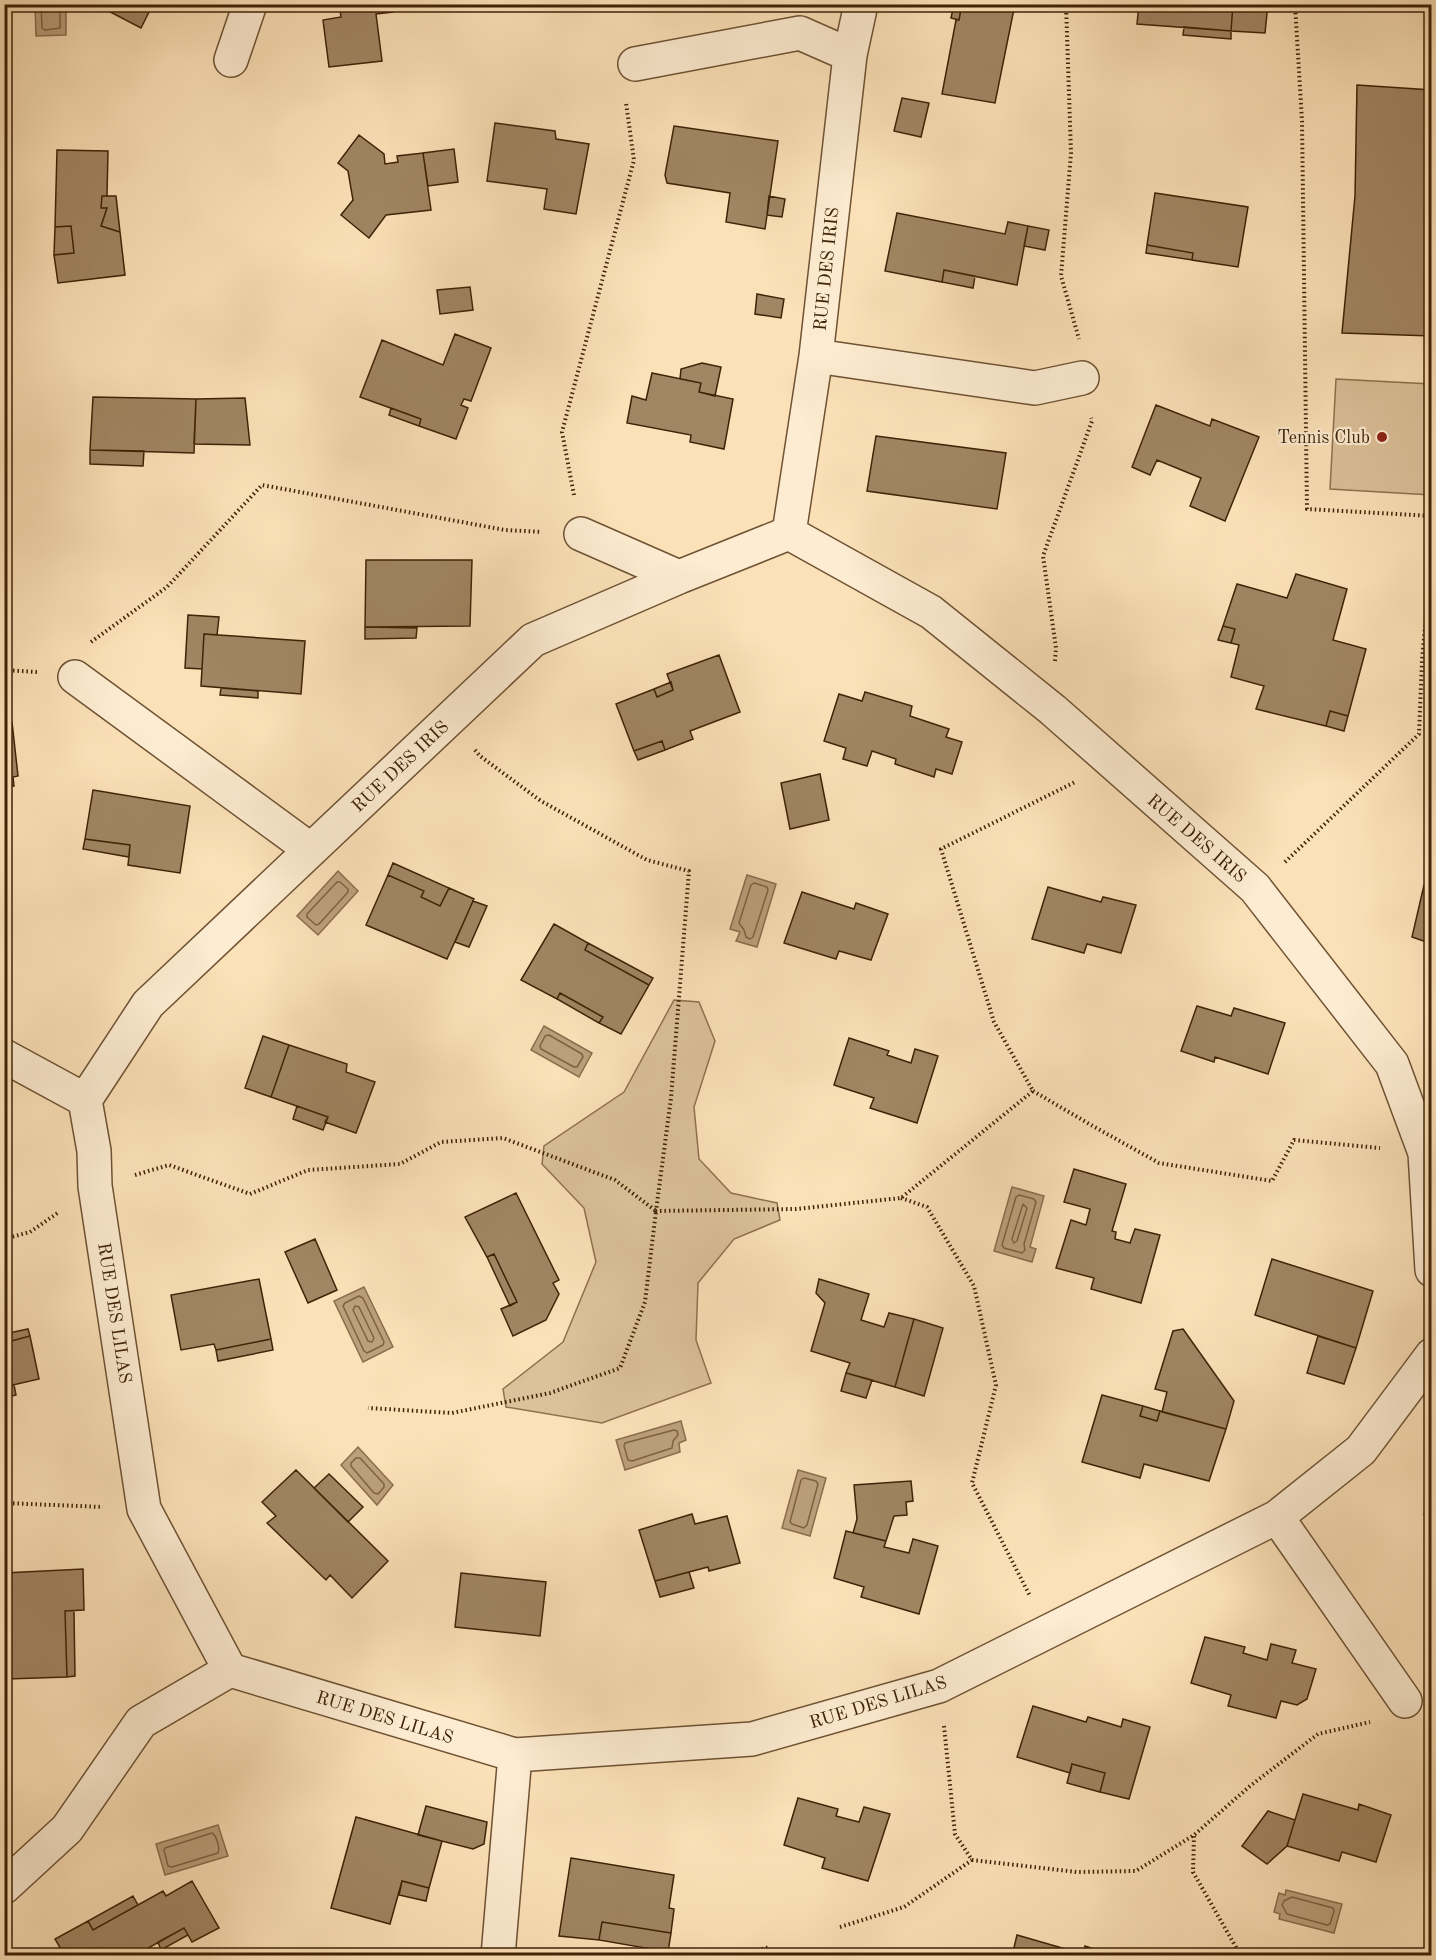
<svg xmlns="http://www.w3.org/2000/svg" width="1436" height="1960" viewBox="0 0 1436 1960" font-family="'Old Standard TT',serif">
  <rect width="100%" height="100%" fill="#fce1b8"/>
  <filter id="stains"><feTurbulence type="fractalNoise" baseFrequency=".00333" numOctaves="4"/><feColorMatrix values="0 0 0 0 .2 0 0 0 0 .09 0 0 0 0 .02 0 0 0 .5 -.17"/></filter>
  <radialGradient id="worn" r=".72"><stop offset=".6" stop-color="#630" stop-opacity="0"/><stop offset="1" stop-color="#630" stop-opacity=".3"/></radialGradient>
  <path fill="#dcc19a" stroke="#8e7250" stroke-width="1.5" d="M 1336,379 L 1431,384 L 1431,495 L 1330,489 Z
    M 674,1000 L 699,1002 L 715,1041 L 694,1107 L 699,1159 L 731,1193 L 777,1203 L 780,1220 L 734,1239 L 698,1283 L 696,1340 L 711,1383 L 602,1423 L 506,1407 L 503,1389 L 563,1342 L 596,1262 L 584,1208 L 542,1164 L 544,1146 L 624,1092 Z"/>
  <path fill="#bca07c" stroke="#8a6e4d" stroke-width="1.5" d="M 35,5 L 66,5 L 66,35 L 36,36 Z
    M 338,871 L 358,891 L 318,935 L 297,916 Z
    M 747,875 L 776,884 L 757,947 L 736,941 L 740,932 L 730,929 Z
    M 544,1026 L 592,1053 L 579,1077 L 531,1050 Z
    M 1012,1187 L 1044,1196 L 1030,1247 L 1036,1249 L 1032,1262 L 994,1251 Z
    M 364,1287 L 393,1347 L 363,1362 L 334,1301 Z
    M 681,1421 L 686,1440 L 679,1443 L 680,1452 L 625,1470 L 616,1440 Z
    M 358,1447 L 393,1485 L 377,1505 L 341,1465 Z
    M 798,1470 L 826,1478 L 810,1536 L 782,1528 Z
    M 218,1825 L 228,1856 L 165,1875 L 156,1844 Z
    M 1286,1890 L 1342,1904 L 1334,1933 L 1279,1919 L 1280,1914 L 1274,1912 L 1279,1893 L 1285,1895 Z"/>
  <g fill="none" stroke-linecap="round" stroke-linejoin="round">
    <path stroke="#7e6242" stroke-width="1.5" d="M 41,4 L 42,28 L 45,30 L 60,28 L 60,4
      M 337,882 L 340,882 L 348,889 L 348,892 L 319,924 L 316,925 L 307,917 L 307,914 Z
      M 754,883 L 767,887 L 768,890 L 753,937 L 750,939 L 746,937 L 744,930 L 739,923 L 751,885 Z
      M 549,1035 L 582,1054 L 583,1057 L 577,1067 L 574,1067 L 541,1049 L 540,1046 L 545,1036 Z
      M 1019,1195 L 1034,1199 L 1036,1202 L 1024,1244 L 1025,1250 L 1022,1253 L 1004,1248 L 1002,1245 L 1016,1197 Z
      M 1023,1204 L 1027,1208 L 1017,1241 L 1014,1243 L 1012,1239 Z
      M 359,1296 L 363,1298 L 384,1342 L 383,1345 L 367,1353 L 364,1351 L 343,1306 L 345,1303 Z
      M 355,1306 L 359,1307 L 374,1338 L 372,1342 L 368,1341 L 353,1310 Z
      M 674,1430 L 677,1431 L 678,1435 L 673,1441 L 672,1448 L 632,1461 L 628,1460 L 624,1446 L 625,1443 Z
      M 356,1458 L 360,1458 L 384,1484 L 384,1487 L 378,1494 L 374,1493 L 351,1466 L 351,1463 Z
      M 804,1478 L 816,1481 L 818,1484 L 807,1525 L 804,1528 L 792,1524 L 790,1522 L 801,1480 Z
      M 212,1833 C 217,1836 220,1848 218,1853 L 172,1867 L 168,1866 L 164,1850 L 165,1848 Z
      M 1292,1897 L 1333,1908 L 1334,1911 L 1330,1924 L 1327,1925 L 1287,1914 L 1282,1905 L 1284,1901 Z"/>
  </g>
  <path fill="#a18663" stroke="#3f2307" stroke-width="1.5" d="M 95,4 L 153,4 L 141,28 Z
    M 339,4 L 392,4 L 393,12 L 376,14 L 382,61 L 329,67 L 323,20 L 341,17 Z
    M 954,4 L 962,4 L 959,20 L 951,18 Z
    M 962,4 L 1015,4 L 995,103 L 942,94 L 956,20 L 959,20 Z
    M 1139,4 L 1233,4 L 1231,31 L 1137,24 Z
    M 1233,4 L 1268,4 L 1265,33 L 1231,31 Z
    M 1184,27 L 1231,31 L 1231,39 L 1183,35 Z
    M 1357,85 L 1432,90 L 1432,336 L 1342,333 L 1355,196 Z
    M 902,98 L 929,103 L 921,137 L 894,131 Z
    M 495,123 L 555,131 L 556,139 L 589,144 L 576,214 L 544,209 L 547,189 L 487,181 Z
    M 674,126 L 778,141 L 765,229 L 726,222 L 730,193 L 667,183 L 665,175 Z
    M 359,135 L 384,154 L 385,164 L 398,162 L 397,156 L 423,153 L 431,210 L 386,215 L 369,238 L 341,215 L 353,200 L 348,171 L 338,163 Z
    M 454,149 L 458,182 L 428,186 L 423,153 Z
    M 57,150 L 108,151 L 107,196 L 102,196 L 101,208 L 107,208 L 101,226 L 120,232 L 125,275 L 58,283 L 54,255 L 74,253 L 71,226 L 55,227 Z
    M 1155,193 L 1248,207 L 1238,267 L 1192,260 L 1193,253 L 1147,245 Z
    M 102,196 L 116,196 L 120,232 L 101,226 L 107,208 L 101,208 Z
    M 769,196 L 785,199 L 782,217 L 767,215 Z
    M 897,213 L 1005,234 L 1008,222 L 1028,226 L 1017,285 L 944,270 L 942,282 L 885,271 Z
    M 71,226 L 74,253 L 54,255 L 55,227 Z
    M 1028,226 L 1049,230 L 1045,250 L 1024,246 Z
    M 1147,245 L 1193,253 L 1192,260 L 1146,253 Z
    M 944,270 L 975,276 L 973,288 L 942,282 Z
    M 470,287 L 473,310 L 440,314 L 437,290 Z
    M 757,294 L 784,299 L 781,318 L 755,314 Z
    M 455,334 L 491,348 L 471,401 L 464,399 L 461,405 L 468,408 L 456,439 L 419,426 L 421,419 L 360,397 L 382,340 L 443,365 Z
    M 702,363 L 721,367 L 715,396 L 699,392 L 701,383 L 680,379 L 681,369 Z
    M 652,373 L 701,383 L 699,392 L 733,399 L 724,449 L 690,442 L 691,435 L 627,423 L 632,396 L 646,400 Z
    M 93,397 L 196,399 L 194,453 L 90,450 Z
    M 245,398 L 250,445 L 194,444 L 196,399 Z
    M 1156,405 L 1210,426 L 1212,419 L 1259,437 L 1225,521 L 1190,506 L 1201,478 L 1157,460 L 1150,475 L 1132,467 Z
    M 391,408 L 421,419 L 419,426 L 389,415 Z
    M 876,436 L 1006,453 L 997,509 L 867,491 Z
    M 90,450 L 144,451 L 143,466 L 90,464 Z
    M 366,560 L 472,560 L 470,626 L 365,627 Z
    M 1296,574 L 1347,589 L 1333,640 L 1366,649 L 1348,716 L 1330,711 L 1326,726 L 1256,709 L 1264,686 L 1231,677 L 1239,645 L 1231,643 L 1235,629 L 1223,626 L 1237,584 L 1287,598 Z
    M 188,615 L 219,617 L 217,635 L 204,634 L 202,669 L 185,668 Z
    M 1223,626 L 1235,629 L 1231,643 L 1218,640 Z
    M 365,627 L 417,628 L 416,638 L 365,639 Z
    M 204,634 L 305,641 L 301,694 L 201,686 Z
    M 719,655 L 740,712 L 690,731 L 693,739 L 665,750 L 662,741 L 634,751 L 616,704 L 654,689 L 657,697 L 673,690 L 667,674 Z
    M 671,682 L 673,690 L 657,697 L 654,689 Z
    M 221,688 L 258,691 L 258,698 L 220,695 Z
    M 865,692 L 912,706 L 910,716 L 949,729 L 946,737 L 962,742 L 952,774 L 936,769 L 934,777 L 895,764 L 896,759 L 872,751 L 867,766 L 843,759 L 846,748 L 824,741 L 839,694 L 862,701 Z
    M 1330,711 L 1348,716 L 1344,731 L 1326,726 Z
    M 12,722 L 18,776 L 13,777 L 14,786 L 4,787 L 4,723 Z
    M 662,741 L 665,750 L 638,760 L 634,751 Z
    M 820,774 L 829,820 L 790,829 L 781,783 Z
    M 93,790 L 190,806 L 180,873 L 128,865 L 130,845 L 85,839 Z
    M 85,839 L 130,845 L 129,857 L 83,849 Z
    M 393,863 L 449,888 L 440,906 L 421,897 L 424,891 L 388,875 Z
    M 388,875 L 424,891 L 421,897 L 440,906 L 449,888 L 474,899 L 447,959 L 366,925 Z
    M 1424,885 L 1432,888 L 1432,944 L 1412,937 Z
    M 1048,887 L 1101,902 L 1103,897 L 1136,905 L 1121,953 L 1087,944 L 1084,953 L 1032,939 Z
    M 802,892 L 854,909 L 856,903 L 888,914 L 871,960 L 839,951 L 836,959 L 784,943 Z
    M 473,901 L 487,906 L 469,947 L 455,942 Z
    M 554,924 L 588,943 L 585,950 L 649,985 L 621,1034 L 599,1023 L 603,1017 L 560,993 L 557,999 L 521,980 Z
    M 588,943 L 653,978 L 649,985 L 585,950 Z
    M 560,993 L 603,1017 L 599,1023 L 557,999 Z
    M 1197,1006 L 1231,1016 L 1234,1008 L 1285,1023 L 1268,1074 L 1215,1057 L 1214,1062 L 1181,1051 Z
    M 263,1036 L 289,1045 L 271,1097 L 245,1088 Z
    M 849,1038 L 889,1051 L 887,1055 L 911,1063 L 915,1049 L 938,1056 L 917,1123 L 870,1108 L 874,1098 L 834,1085 Z
    M 289,1045 L 347,1064 L 346,1072 L 375,1082 L 356,1133 L 325,1122 L 328,1117 L 271,1097 Z
    M 297,1106 L 328,1117 L 323,1130 L 293,1119 Z
    M 1074,1169 L 1126,1184 L 1112,1231 L 1116,1232 L 1115,1239 L 1130,1243 L 1135,1229 L 1160,1235 L 1141,1303 L 1091,1289 L 1094,1278 L 1056,1268 L 1071,1220 L 1086,1225 L 1090,1209 L 1064,1202 Z
    M 516,1193 L 559,1280 L 553,1283 L 559,1294 L 546,1320 L 513,1336 L 501,1309 L 517,1302 L 494,1254 L 487,1257 L 465,1217 Z
    M 315,1239 L 337,1290 L 308,1303 L 285,1252 Z
    M 494,1254 L 517,1302 L 510,1306 L 487,1257 Z
    M 1272,1259 L 1373,1291 L 1356,1348 L 1255,1315 Z
    M 259,1279 L 271,1339 L 216,1350 L 214,1344 L 181,1350 L 171,1295 Z
    M 819,1279 L 869,1294 L 861,1320 L 884,1327 L 889,1313 L 914,1319 L 895,1387 L 846,1373 L 850,1363 L 811,1351 L 825,1303 L 816,1293 Z
    M 914,1319 L 943,1328 L 924,1396 L 895,1387 Z
    M 28,1329 L 30,1336 L 4,1343 L 4,1334 Z
    M 1183,1329 L 1234,1401 L 1226,1429 L 1162,1412 L 1167,1392 L 1155,1389 L 1173,1331 Z
    M 30,1336 L 39,1379 L 4,1387 L 4,1343 Z
    M 1318,1336 L 1356,1348 L 1344,1384 L 1307,1373 Z
    M 271,1339 L 273,1350 L 218,1361 L 216,1350 Z
    M 846,1373 L 872,1380 L 866,1398 L 841,1391 Z
    M 14,1385 L 16,1395 L 4,1398 L 4,1387 Z
    M 1102,1395 L 1143,1406 L 1140,1416 L 1157,1421 L 1160,1411 L 1226,1429 L 1209,1481 L 1144,1464 L 1140,1478 L 1082,1462 Z
    M 1143,1406 L 1160,1411 L 1157,1421 L 1140,1416 Z
    M 296,1470 L 388,1561 L 352,1598 L 330,1575 L 326,1580 L 267,1523 L 276,1516 L 262,1502 Z
    M 329,1474 L 363,1507 L 348,1522 L 314,1488 Z
    M 911,1481 L 913,1501 L 906,1502 L 907,1515 L 894,1516 L 886,1541 L 853,1533 L 857,1519 L 854,1485 Z
    M 1431,1489 L 1432,1489 L 1432,1518 L 1424,1515 Z
    M 692,1514 L 695,1524 L 727,1516 L 740,1563 L 709,1571 L 708,1567 L 655,1581 L 639,1530 Z
    M 846,1531 L 886,1541 L 884,1547 L 909,1553 L 913,1539 L 938,1546 L 919,1614 L 861,1597 L 864,1587 L 834,1578 Z
    M 83,1569 L 84,1610 L 65,1611 L 67,1677 L 7,1679 L 4,1573 Z
    M 689,1572 L 694,1588 L 660,1597 L 655,1581 Z
    M 461,1573 L 546,1582 L 540,1636 L 455,1627 Z
    M 65,1611 L 74,1611 L 75,1676 L 67,1677 Z
    M 1205,1637 L 1245,1647 L 1243,1653 L 1267,1660 L 1271,1644 L 1296,1650 L 1292,1663 L 1316,1669 L 1307,1699 L 1297,1705 L 1281,1701 L 1276,1718 L 1228,1706 L 1231,1695 L 1191,1683 Z
    M 1033,1706 L 1086,1722 L 1088,1717 L 1121,1727 L 1123,1719 L 1150,1727 L 1129,1799 L 1100,1792 L 1105,1773 L 1072,1764 L 1070,1773 L 1017,1757 Z
    M 1072,1764 L 1105,1773 L 1100,1792 L 1067,1783 Z
    M 1303,1794 L 1358,1810 L 1359,1804 L 1391,1815 L 1376,1862 L 1342,1852 L 1339,1861 L 1287,1846 Z
    M 798,1798 L 838,1809 L 836,1816 L 859,1822 L 864,1807 L 890,1814 L 868,1881 L 822,1868 L 825,1858 L 784,1845 Z
    M 426,1806 L 487,1822 L 484,1844 L 473,1849 L 418,1835 Z
    M 1268,1811 L 1295,1820 L 1287,1846 L 1267,1864 L 1242,1846 Z
    M 356,1817 L 442,1841 L 429,1888 L 402,1881 L 390,1924 L 331,1908 Z
    M 571,1858 L 674,1875 L 669,1908 L 674,1909 L 671,1933 L 602,1922 L 599,1940 L 559,1936 Z
    M 192,1881 L 219,1928 L 192,1942 L 184,1928 L 134,1956 L 65,1956 L 55,1939 L 88,1921 L 93,1930 L 163,1891 L 166,1896 Z
    M 402,1881 L 429,1888 L 426,1901 L 399,1895 Z
    M 133,1896 L 138,1905 L 93,1930 L 88,1921 Z
    M 602,1922 L 671,1933 L 668,1952 L 599,1940 Z
    M 184,1928 L 188,1935 L 161,1950 L 158,1942 Z
    M 1017,1935 L 1083,1954 L 1085,1946 L 1115,1956 L 1012,1956 Z"/>
  <g fill="none" stroke-linecap="round" stroke-linejoin="round">
    <g stroke="#6e5233" stroke-width="36">
      <path id="minor" d="M 231,60 L 250,4
        M 635,64 L 800,33 L 850,55
        M 816,356 L 1035,388 L 1082,378
        M 789,533 L 816,356 L 850,55 L 861,4
        M 581,534 L 679,577
        M 75,677 L 311,850
        M 4,1056 L 85,1100
        M 1432,1270 L 1425,1153 L 1392,1064 L 1255,888 L 1053,710 L 931,612 L 789,533 L 679,577 L 533,640 L 148,1004 L 85,1100 L 94,1151 L 95,1186 L 144,1509 L 230,1670 L 515,1755 L 752,1739 L 939,1686 L 1277,1517 L 1361,1450 L 1432,1355
        M 1277,1517 L 1405,1701
        M 4,1887 L 67,1829 L 141,1722 L 230,1670
        M 498,1956 L 515,1755"/>
    </g>
    <path stroke="#3f2307" stroke-width="4" stroke-dasharray="1.5 3" stroke-linecap="butt" d="M 1066,4 L 1071,153 L 1061,276 L 1079,339
      M 1295,4 L 1302,121 L 1307,509 L 1432,516
      M 574,495 L 562,432 L 634,160 L 626,103
      M 91,642 L 167,587 L 262,485 L 505,530 L 542,532
      M 1055,661 L 1056,648 L 1043,556 L 1092,421 L 1091,418
      M 4,670 L 37,672
      M 475,750 L 480,756 L 541,801 L 647,860 L 689,871 L 671,1098 L 656,1211 L 796,1209 L 901,1198 L 1033,1091 L 994,1022 L 941,849 L 1075,782
      M 1285,862 L 1419,734 L 1422,660 L 1432,551
      M 1033,1091 L 1091,1125 L 1159,1163 L 1272,1181 L 1294,1140 L 1380,1148
      M 135,1175 L 169,1165 L 250,1194 L 308,1170 L 400,1164 L 441,1142 L 503,1138 L 615,1180 L 656,1211 L 645,1302 L 620,1368 L 550,1393 L 452,1413 L 368,1408
      M 901,1198 L 927,1207 L 974,1286 L 996,1385 L 972,1483 L 1030,1596
      M 4,1239 L 30,1232 L 59,1212
      M 4,1503 L 103,1507
      M 944,1726 L 955,1834 L 972,1860 L 1077,1872 L 1136,1871 L 1194,1835 L 1250,1786 L 1318,1734 L 1370,1722
      M 1194,1836 L 1193,1872 L 1241,1956
      M 840,1927 L 904,1907 L 972,1860
      M 731,1956 L 770,1947"/>
    <use href="#minor" stroke="#fdecd1" stroke-width="33"/>
  </g>
  <circle fill="#8f2418" stroke="#fdecd1" stroke-width="2" cx="1382" cy="437" r="6"/>
  <g text-anchor="middle" stroke-width="4.5" stroke-linejoin="round" paint-order="stroke">
    <g font-size="18" fill="#3f2307" stroke="#fdecd1">
      <text transform="translate(826 269) rotate(-84)" y="6">RUE DES IRIS</text>
      <text transform="translate(400 766) rotate(-43)" y="6">RUE DES IRIS</text>
      <text transform="translate(1197 838) rotate(41)" y="6">RUE DES IRIS</text>
      <text transform="translate(115 1313) rotate(81)" y="6">RUE DES LILAS</text>
      <text transform="translate(878 1702) rotate(-17)" y="6">RUE DES LILAS</text>
      <text transform="translate(385 1717) rotate(17)" y="6">RUE DES LILAS</text>
    </g>
    <g font-size="18" fill="#3f2307" stroke="#fdecd1" text-anchor="end">
      <text x="1370" y="443">Tennis Club</text>
    </g>
  </g>
  <rect width="1436" height="1960" fill="none" stroke="#fce1b8" stroke-width="24"/>
  <rect x="6" y="6" width="1424" height="1948" fill="none" stroke="#3f2307" stroke-width="3"/>
  <rect x="12" y="12" width="1412" height="1936" fill="none" stroke="#3f2307" stroke-width="1.5"/>
  <rect width="100%" height="100%" filter="url(#stains)"/>
  <rect width="100%" height="100%" fill="url(#worn)"/>
</svg>
